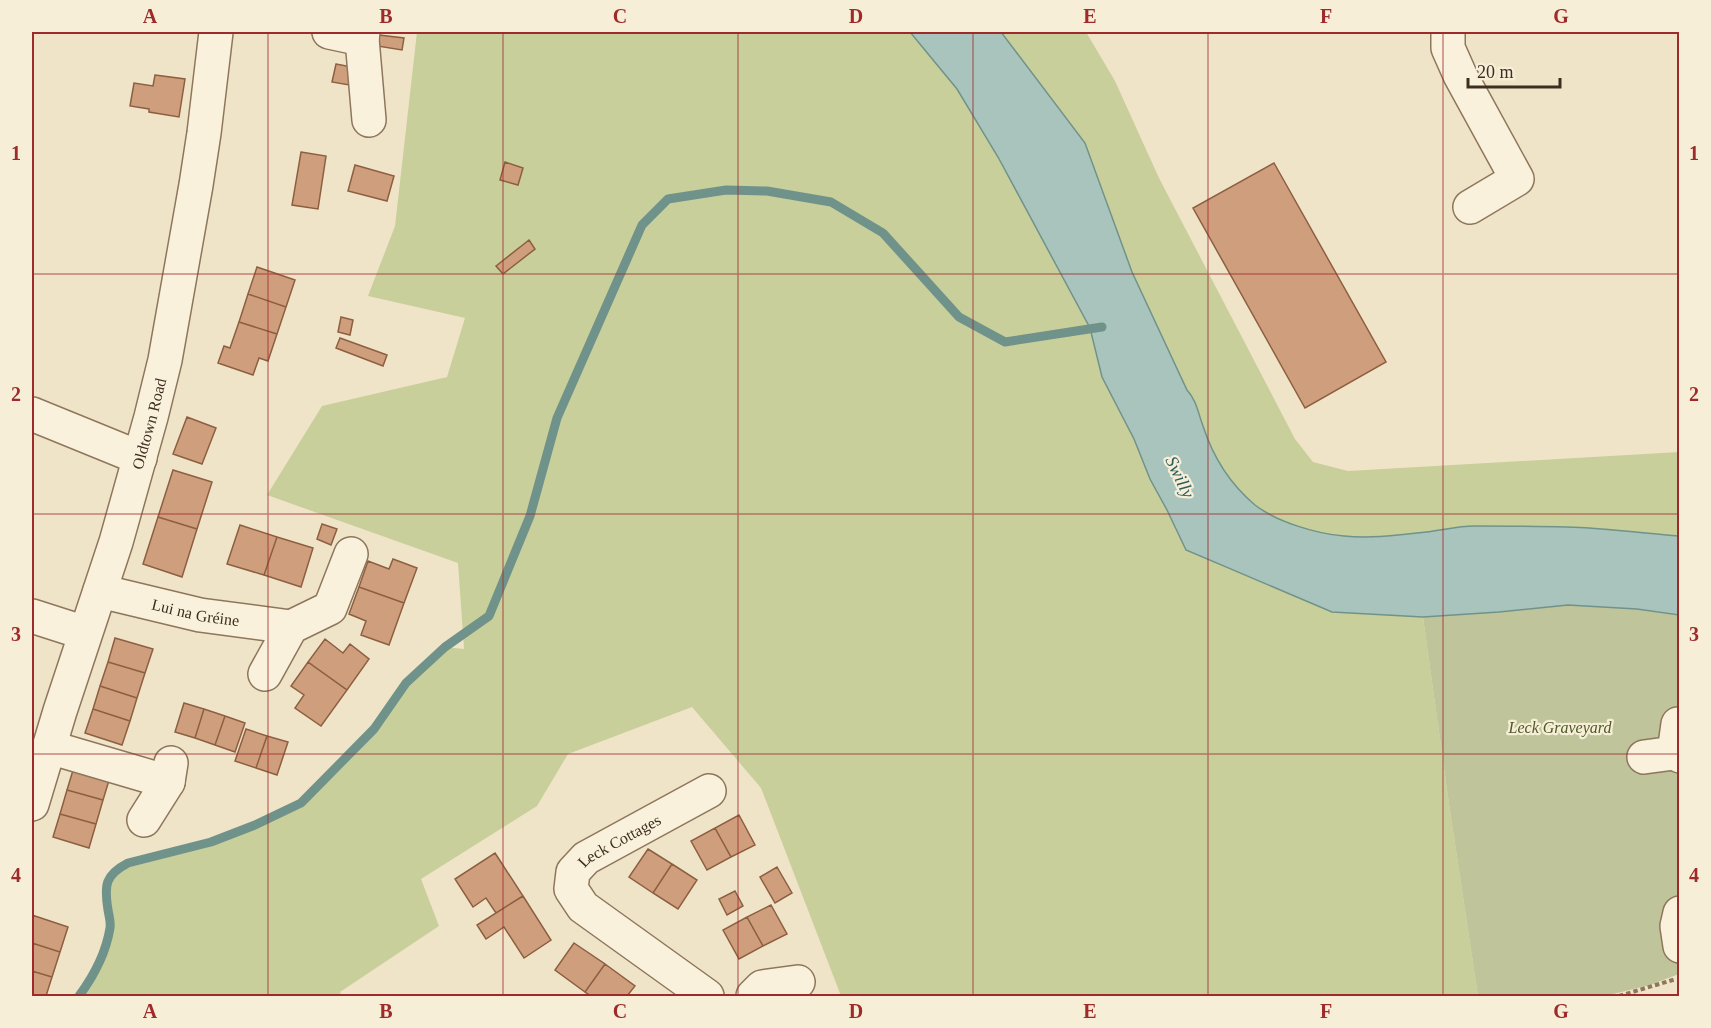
<svg xmlns="http://www.w3.org/2000/svg" width="1711" height="1028" viewBox="0 0 1711 1028" font-family="Georgia,serif">
  <rect width="100%" height="100%" fill="#f0e4c8"/>
  <path fill="#c9cf9b" d="M 417,32 L 910,32 L 957,89 L 998,157 L 1090,328 L 1102,377 L 1134,439 L 1150,479 L 1167,510 L 1186,549 L 1227,568 L 1266,584 L 1398,615 L 1423,617 L 1449,804 L 1478,996 L 841,996 L 761,788 L 692,707 L 568,754 L 537,806 L 421,879 L 439,926 L 340,992 L 342,996 L 79,996 C 93,977 106,953 110,928 C 111,922 109,916 108,910 C 104,885 105,875 128,863 L 211,842 L 255,825 L 301,803 L 374,729 L 407,683 L 445,647 L 464,649 L 458,563 L 267,495 L 322,406 L 447,377 L 465,318 L 368,296 L 395,226 Z
    M 1001,32 L 1086,32 L 1115,81 L 1159,178 L 1295,439 L 1313,462 L 1348,471 L 1679,452 L 1679,536 C 1642,533 1604,528 1566,527 C 1536,526 1506,526 1475,526 C 1458,526 1443,530 1426,532 C 1399,535 1371,539 1344,536 C 1317,534 1277,522 1255,505 C 1230,484 1213,457 1203,427 C 1198,413 1197,401 1187,390 L 1132,272 L 1085,143 Z"/>
  <path fill="#bfc49a" d="M 1568,605 L 1637,609 L 1679,615 L 1679,974 L 1650,985 L 1605,996 L 1478,996 L 1449,804 L 1423,617 L 1499,612 Z"/>
  <path fill="#a9c4bc" stroke="#6f938a" stroke-width="1.5" d="M 910,32 L 1001,32 L 1085,143 L 1132,272 L 1187,390 C 1197,401 1198,413 1203,426 C 1213,457 1230,484 1255,505 C 1277,522 1317,534 1344,536 C 1371,539 1399,535 1426,532 C 1443,530 1458,526 1475,526 C 1506,526 1536,526 1566,527 C 1604,528 1642,533 1679,536 L 1679,615 L 1637,609 L 1568,605 L 1499,612 L 1423,617 L 1332,612 L 1186,550 L 1167,510 L 1150,479 L 1134,439 L 1102,377 L 1090,328 L 998,157 L 957,89 Z"/>
  <g fill="none" stroke-linecap="round" stroke-linejoin="round">
    <path stroke="#6f938a" stroke-width="9" d="M 79,996 C 93,977 106,953 110,928 C 111,922 109,916 108,910 C 104,885 105,875 128,863 L 211,842 L 255,825 L 301,803 L 374,729 L 406,683 L 445,647 L 489,616 L 530,516 L 557,418 L 642,225 L 668,199 L 726,190 L 767,191 L 831,202 L 883,233 L 959,317 L 1005,342 L 1102,327"/>
  </g>
  <path fill="#cf9f7d" stroke="#8d5f41" stroke-width="1.5" d="M 379,35 L 404,38 L 402,50 L 377,46 Z
    M 336,64 L 352,67 L 349,85 L 332,82 Z
    M 155,75 L 185,79 L 179,117 L 149,112 L 149,109 L 130,106 L 134,83 L 153,86 Z
    M 301,152 L 326,156 L 318,209 L 292,205 Z
    M 505,162 L 523,168 L 518,185 L 500,180 Z
    M 1274,163 L 1386,362 L 1305,408 L 1193,208 Z
    M 355,165 L 394,176 L 387,201 L 348,191 Z
    M 529,240 L 535,249 L 503,274 L 496,266 Z
    M 257,267 L 295,280 L 286,307 L 248,294 Z
    M 248,294 L 286,307 L 277,334 L 239,322 Z
    M 341,317 L 353,320 L 350,335 L 338,332 Z
    M 239,322 L 277,334 L 268,361 L 259,358 L 253,375 L 218,363 L 224,346 L 230,348 Z
    M 340,338 L 387,355 L 383,366 L 336,348 Z
    M 187,417 L 216,428 L 202,464 L 173,454 Z
    M 173,470 L 212,482 L 197,529 L 158,517 Z
    M 158,517 L 197,529 L 182,577 L 143,564 Z
    M 322,524 L 337,529 L 331,545 L 317,539 Z
    M 240,525 L 277,537 L 264,575 L 227,564 Z
    M 277,537 L 313,548 L 301,587 L 264,575 Z
    M 393,559 L 417,568 L 404,603 L 359,587 L 368,561 L 389,569 Z
    M 359,587 L 404,603 L 389,645 L 361,635 L 366,621 L 349,614 Z
    M 115,638 L 153,649 L 145,673 L 108,662 Z
    M 325,639 L 343,653 L 350,644 L 369,659 L 347,690 L 308,662 Z
    M 108,662 L 145,673 L 137,698 L 100,686 Z
    M 308,662 L 347,690 L 321,726 L 295,708 L 304,695 L 291,686 Z
    M 100,686 L 137,698 L 130,721 L 93,709 Z
    M 184,703 L 204,709 L 195,738 L 175,732 Z
    M 93,709 L 130,721 L 122,745 L 85,733 Z
    M 204,709 L 225,716 L 215,745 L 195,738 Z
    M 225,716 L 245,723 L 235,752 L 215,745 Z
    M 246,729 L 267,736 L 256,768 L 235,761 Z
    M 267,736 L 288,742 L 277,775 L 256,768 Z
    M 74,767 L 110,777 L 103,800 L 67,790 Z
    M 67,790 L 103,800 L 96,824 L 60,814 Z
    M 60,814 L 96,824 L 89,848 L 53,837 Z
    M 739,815 L 755,845 L 731,857 L 715,828 Z
    M 715,828 L 731,857 L 707,870 L 691,841 Z
    M 648,849 L 672,864 L 653,893 L 629,877 Z
    M 495,853 L 523,896 L 496,913 L 486,898 L 473,907 L 455,879 Z
    M 672,864 L 697,880 L 678,909 L 653,893 Z
    M 777,867 L 792,893 L 775,903 L 760,877 Z
    M 735,891 L 743,906 L 727,915 L 719,899 Z
    M 523,896 L 551,940 L 524,958 L 504,927 L 486,939 L 477,925 Z
    M 771,905 L 787,934 L 763,946 L 747,917 Z
    M 32,915 L 68,927 L 60,952 L 32,943 Z
    M 747,917 L 763,946 L 739,959 L 723,930 Z
    M 32,943 L 60,952 L 52,977 L 32,971 Z
    M 574,943 L 605,964 L 585,992 L 555,970 Z
    M 605,964 L 635,986 L 627,996 L 591,996 L 585,992 Z
    M 32,971 L 52,977 L 46,996 L 32,996 Z"/>
  <g fill="none" stroke-linecap="round" stroke-linejoin="round">
    <g stroke="#8d765c" stroke-width="36">
      <g id="minor">
        <path d="M 329,32 L 362,39 L 363,32"/>
        <path d="M 1448,32 L 1448,48 L 1460,75 L 1517,179 L 1470,207"/>
        <path d="M 362,39 L 369,120"/>
        <path d="M 32,414 L 140,458"/>
        <path id="s1" d="M 100,591 L 200,615 L 291,627"/>
        <path d="M 32,616 L 85,633"/>
        <path d="M 265,674 L 291,627 L 330,608 L 351,554"/>
        <path d="M 1678,724 L 1674,753 L 1680,756"/>
        <path d="M 49,747 L 168,782"/>
        <path d="M 1644,757 L 1674,753"/>
        <path id="s2" d="M 32,804 L 60,711 L 116,542 L 151,417 L 165,360 L 196,185 L 204,133 L 216,32"/>
        <path d="M 144,820 L 168,782 L 171,763"/>
        <path d="M 1680,913 L 1677,926 L 1680,946"/>
        <path id="s3" d="M 707,996 L 583,907 L 571,889 L 573,872 L 586,858 L 709,791"/>
        <path d="M 753,996 L 762,987 L 798,982"/>
      </g>
    </g>
    <path stroke="#8d765c" stroke-width="4" stroke-dasharray="4.5 3" stroke-linecap="butt" d="M 1619,996 L 1676,979"/>
    <use href="#minor" stroke="#faf1dc" stroke-width="33"/>
  </g>
  <path fill="none" stroke="#9e2a2b" stroke-width="1.5" stroke-opacity="0.55" d="M 268,32 L 268,996M 503,32 L 503,996M 738,32 L 738,996M 973,32 L 973,996M 1208,32 L 1208,996M 1443,32 L 1443,996M 32,274 L 1680,274M 32,514 L 1680,514M 32,754 L 1680,754"/>
  <g text-anchor="middle" stroke-width="4.5" stroke-linejoin="round" paint-order="stroke">
    <g font-size="16" fill="#3d2e20" stroke="#f7eed8">
      <text dy="6" stroke="none"><textPath href="#s2" startOffset="398">Oldtown Road</textPath></text>
      <text dy="6" stroke="none"><textPath href="#s1" startOffset="98">Lui na Gréine</textPath></text>
      <text dy="6" stroke="none"><textPath href="#s3" startOffset="248">Leck Cottages</textPath></text>
    </g>
    <g font-size="16" font-style="italic" fill="#4d5a26" stroke="#f7eed8">
      <text x="1560" y="733">Leck Graveyard</text>
    </g>
    <g font-size="18" font-style="italic" fill="#2f5d5a" stroke="#f7eed8">
      <text transform="translate(1180 477) rotate(64)" y="6">Swilly</text>
    </g>
  </g>
  <rect width="1711" height="1028" fill="none" stroke="#f7eed8" stroke-width="66"/>
  <path d="M1468 78v9h92v-9" fill="none" stroke="#3d2e20" stroke-width="3"/>
  <text x="1477" y="78" font-size="18" fill="#3d2e20" stroke="#f7eed8" stroke-width="4.5" paint-order="stroke">20 m</text>
  <rect x="33" y="33" width="1645" height="962" fill="none" stroke="#9e2a2b" stroke-width="2"/>
  <g font-size="20" text-anchor="middle" font-weight="bold" fill="#9e2a2b">
    <text x="150" y="23">A</text>
    <text x="386" y="23">B</text>
    <text x="620" y="23">C</text>
    <text x="856" y="23">D</text>
    <text x="1090" y="23">E</text>
    <text x="1326" y="23">F</text>
    <text x="1561" y="23">G</text>
    <text x="16" y="160">1</text>
    <text x="1694" y="160">1</text>
    <text x="16" y="401">2</text>
    <text x="1694" y="401">2</text>
    <text x="16" y="641">3</text>
    <text x="1694" y="641">3</text>
    <text x="16" y="882">4</text>
    <text x="1694" y="882">4</text>
    <text x="150" y="1018">A</text>
    <text x="386" y="1018">B</text>
    <text x="620" y="1018">C</text>
    <text x="856" y="1018">D</text>
    <text x="1090" y="1018">E</text>
    <text x="1326" y="1018">F</text>
    <text x="1561" y="1018">G</text>
  </g>
</svg>
